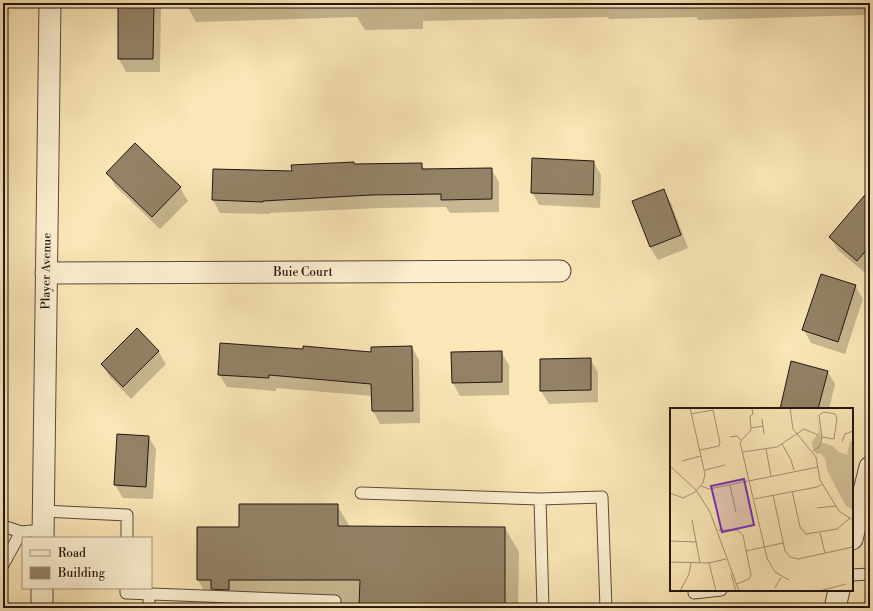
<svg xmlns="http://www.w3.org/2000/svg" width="873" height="611" viewBox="0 0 873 611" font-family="'Libre Bodoni',serif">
  <rect width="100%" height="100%" fill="#fae6b6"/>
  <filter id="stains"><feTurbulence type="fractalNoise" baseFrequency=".005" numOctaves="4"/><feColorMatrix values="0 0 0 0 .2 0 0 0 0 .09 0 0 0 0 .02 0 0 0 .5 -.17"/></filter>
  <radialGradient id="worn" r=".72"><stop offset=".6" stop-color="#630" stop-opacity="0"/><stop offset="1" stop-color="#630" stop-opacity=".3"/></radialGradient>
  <path fill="#0003" d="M 119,3 L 161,3 L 160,72 L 126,72 L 119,59 Z
    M 188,3 L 870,3 L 870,17 L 867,17 L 865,15 L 698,20 L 696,17 L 609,19 L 608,17 L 423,21 L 423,29 L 365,30 L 357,17 L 196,22 L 189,9 Z
    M 594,162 L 601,175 L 600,208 L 539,205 L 532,192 Z
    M 421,164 L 425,170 L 491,169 L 499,182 L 499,212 L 450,213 L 446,207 L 379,208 L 270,213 L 270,214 L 220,213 L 213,200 L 214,170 L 293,172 Z
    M 108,173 L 180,188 L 188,201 L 160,229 L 115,186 Z
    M 663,190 L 671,203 L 688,248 L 658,260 L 650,247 Z
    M 870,195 L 870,268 L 865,273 L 838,250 L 830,237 Z
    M 855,286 L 863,299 L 845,354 L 811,343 L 804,330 Z
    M 412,347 L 419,360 L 420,423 L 380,424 L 373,411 L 373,396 L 276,388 L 276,391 L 227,387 L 219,374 L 304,350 L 372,353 Z
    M 158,351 L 166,364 L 131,399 L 110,377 L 102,364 Z
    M 501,352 L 509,365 L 509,395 L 460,396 L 453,383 L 452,353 Z
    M 590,359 L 598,372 L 598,402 L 549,404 L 541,391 Z
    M 827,371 L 835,384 L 829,409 L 781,409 Z
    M 148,436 L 156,449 L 153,499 L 123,498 L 115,485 Z
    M 337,505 L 350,527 L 505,528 L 519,552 L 518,608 L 361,608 L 360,604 L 242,604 L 242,608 L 223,608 L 221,604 L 212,604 L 198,580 L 198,528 L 240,528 Z
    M 700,590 L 755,590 L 753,591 L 701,592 Z"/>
  <path fill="#938266" stroke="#231510" d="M 118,3 L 154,3 L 153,59 L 118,59 Z
    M 135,143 L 181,187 L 152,217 L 106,173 Z
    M 532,158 L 594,161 L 593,195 L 531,193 Z
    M 354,162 L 354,164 L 422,163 L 422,169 L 492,168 L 492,199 L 441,200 L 441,194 L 371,195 L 263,201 L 263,202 L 212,200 L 213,169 L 292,171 L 291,165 Z
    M 664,189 L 681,235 L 650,247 L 632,201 Z
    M 870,189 L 870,246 L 857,261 L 829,237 Z
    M 821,274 L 856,285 L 838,342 L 802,330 Z
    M 137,328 L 159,351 L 123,387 L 101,364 Z
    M 220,343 L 303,349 L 303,346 L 371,352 L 371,347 L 412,346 L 413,411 L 372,411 L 371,384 L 269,375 L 269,378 L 218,375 Z
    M 502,351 L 502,382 L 452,383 L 451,352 Z
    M 591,358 L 591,390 L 540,391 L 540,359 Z
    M 791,361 L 828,371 L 818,409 L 780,409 Z
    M 117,434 L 149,436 L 146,487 L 114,485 Z
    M 239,504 L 338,504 L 338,526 L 505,527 L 505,608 L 359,607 L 360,580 L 229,580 L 229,590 L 211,589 L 211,580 L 197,580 L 197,527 L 239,527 Z"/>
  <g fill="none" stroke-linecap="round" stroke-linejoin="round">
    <g stroke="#59493a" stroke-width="13">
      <path id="lane" d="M 361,493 L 540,499
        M 43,511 L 127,515 L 127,538
        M 3,526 L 21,532
        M 3,565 L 21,532 L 43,530
        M 852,575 L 870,574
        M 126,588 L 126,593 L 335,601 L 335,608
        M 694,593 L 721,590
        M 149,594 L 149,608
        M 543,608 L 540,499 L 602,497 L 606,608"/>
    </g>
    <g stroke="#59493a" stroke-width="23">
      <path id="street" d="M 46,273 L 560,271
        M 43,538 L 50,3
        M 852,539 L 870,467
        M 42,608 L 42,588
        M 835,608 L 839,590"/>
    </g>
    <use href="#lane" stroke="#fcefd0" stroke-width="11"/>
    <use href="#street" stroke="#fcefd0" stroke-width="21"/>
  </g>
  <g text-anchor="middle" stroke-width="3" stroke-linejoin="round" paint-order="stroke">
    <g font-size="12" fill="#231510" stroke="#fcefd0">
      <text transform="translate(46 271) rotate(-89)" y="4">Player Avenue</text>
      <text x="303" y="276">Buie Court</text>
    </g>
  </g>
  <g transform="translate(670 408)">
    <rect width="183" height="183" fill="#fae6b6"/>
    <path d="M 146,0 L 151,29 L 150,34 L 163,38 L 169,44 L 177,47 L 180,33 L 183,33 L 183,102 L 176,98 L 163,74 L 157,62 L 155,50 L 150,45 L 146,46 L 142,38 L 142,34 L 149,24 Z" fill="#d5c29a"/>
    <path fill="none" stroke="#a49274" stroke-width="1" d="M 20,0 L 35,66 L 33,75 L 25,84M 120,0 L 123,21 L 146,49 L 150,72 L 169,103 L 183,112M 82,1 L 83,6 L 80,8 L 81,22 L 70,34 L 97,150 L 105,164 L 119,172M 154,4 L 165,6 L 167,10 L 164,31 L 152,29 L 149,7 ZM 21,6 L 43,2 L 50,35 L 49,38 L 30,42M 92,11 L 94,26M 81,20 L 93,18M 60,29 L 67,28 L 71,32M 172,34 L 175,26 L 183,23M 112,36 L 121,52 L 124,62M 96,41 L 101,68M 143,43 L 150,38 L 152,29M 73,44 L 107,39 L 134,21 L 148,27M 12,53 L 31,48M 0,58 L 26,82 L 40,104 L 69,183M 35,62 L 55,57M 60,77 L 66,104M 31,78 L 39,81 L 148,59M 122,83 L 130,119 L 136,126 L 167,121 L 180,110M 0,85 L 13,90 L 25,84M 103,87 L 115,143 L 120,149 L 128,151 L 183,139M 84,91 L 147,79 L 153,76M 147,100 L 166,98M 22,112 L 30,155M 48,122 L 67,122 L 73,127 L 81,167 L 79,171 L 67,176M 150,125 L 155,145M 0,133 L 27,134M 76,143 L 113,135M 0,154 L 39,155 L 56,151M 39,155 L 46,183M 61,166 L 66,183M 105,180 L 111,169M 10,183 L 19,166 L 21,155M 149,183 L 176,176"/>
    <path fill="#7b2cbf" fill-opacity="0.15" stroke="#7b2cbf" stroke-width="2" d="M 74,71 L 84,117 L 52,124 L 41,78 Z"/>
    <rect width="183" height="183" fill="none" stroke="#231510" stroke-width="2"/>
  </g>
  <rect width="873" height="611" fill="none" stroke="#fae6b6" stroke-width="16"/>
  <rect x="4" y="4" width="865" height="603" fill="none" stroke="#231510" stroke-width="2"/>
  <rect x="8" y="8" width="857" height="595" fill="none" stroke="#231510"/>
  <rect x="22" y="537" width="130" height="52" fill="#fcefd0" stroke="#a59883"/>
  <rect x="30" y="550" width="20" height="6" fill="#fcefd0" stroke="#a59883"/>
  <text x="58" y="557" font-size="12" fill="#231510">Road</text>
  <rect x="30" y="567" width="20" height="12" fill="#938266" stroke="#a59883"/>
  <text x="58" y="577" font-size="12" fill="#231510">Building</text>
  <rect width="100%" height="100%" filter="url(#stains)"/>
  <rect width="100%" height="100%" fill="url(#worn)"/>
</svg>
